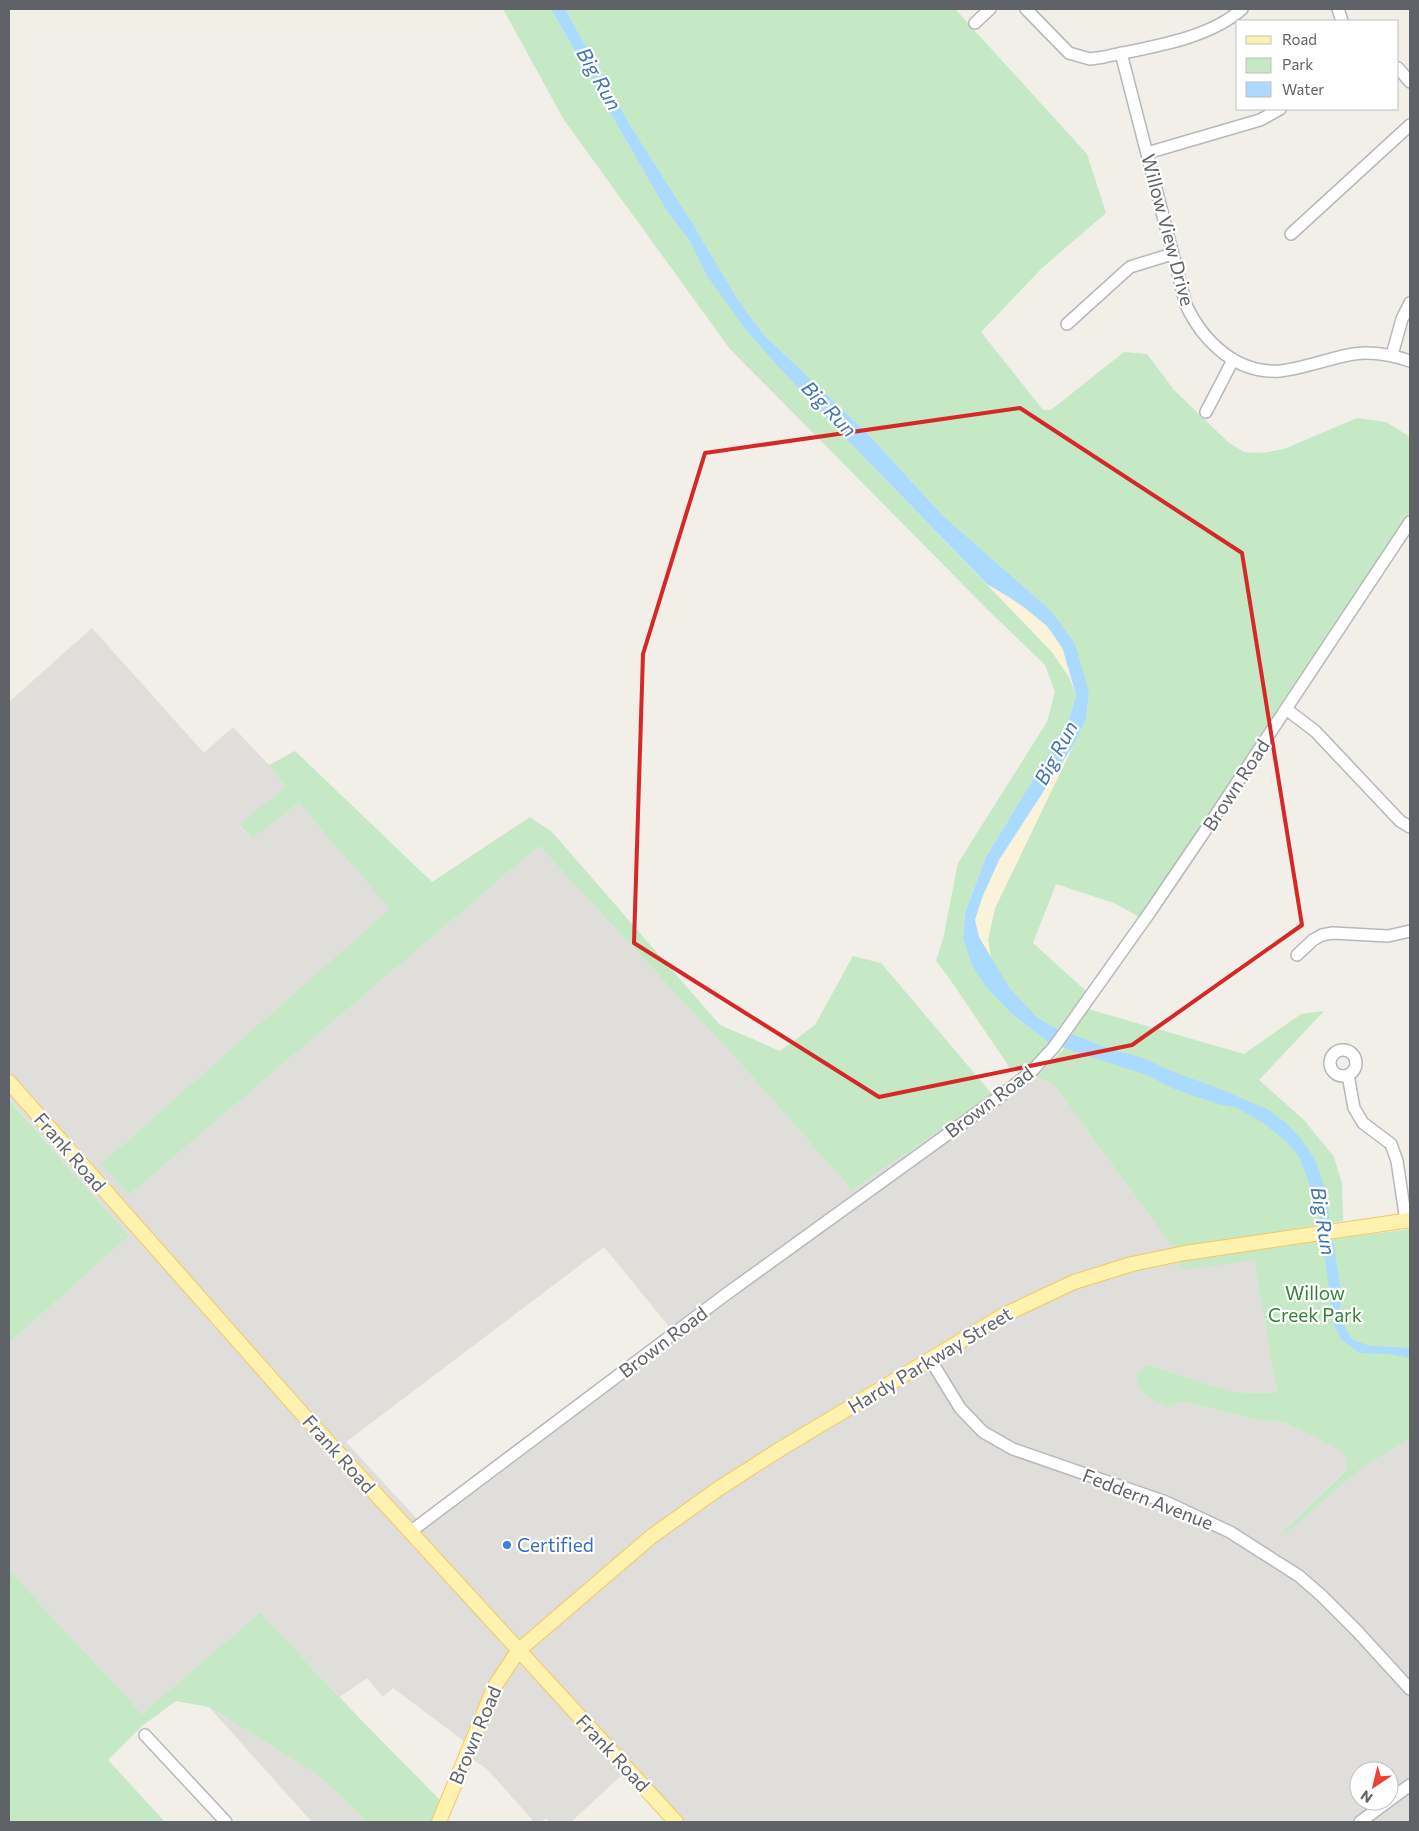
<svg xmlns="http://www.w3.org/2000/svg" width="1419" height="1831" viewBox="0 0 1419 1831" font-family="Commissioner,sans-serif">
  <rect width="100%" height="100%" fill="#f1efe8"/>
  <path fill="#e0deda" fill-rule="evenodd" d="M 92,628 L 204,753 L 233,727 L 269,765 L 285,787 L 239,826 L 253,838 L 299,803 L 391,909 L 102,1163 L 129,1195 L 539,846 L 740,1063 L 852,1190 L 1023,1072 L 1054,1085 L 1174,1249 L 1254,1260 L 1277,1393 L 1233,1392 L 1148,1365 L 1168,1407 L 1184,1402 L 1264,1421 L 1283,1422 L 1311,1435 L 1345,1454 L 1347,1468 L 1284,1531 L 1358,1471 L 1410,1438 L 1410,1822 L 673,1822 L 626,1771 L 571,1822 L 550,1822 L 546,1818 L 541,1822 L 534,1822 L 488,1770 L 463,1752 L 465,1742 L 393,1688 L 383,1697 L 367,1678 L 340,1697 L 260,1612 L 142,1714 L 9,1570 L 9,1343 L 129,1236 L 9,1099 L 9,702 ZM 604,1247 L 671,1329 L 418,1520 L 346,1442 ZM 1359,1771 L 1389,1771 L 1389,1801 L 1359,1801 Z
    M 209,1707 L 312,1771 L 343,1798 L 367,1822 L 312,1822 Z"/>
  <path fill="#c5e8c5" d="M 503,9 L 551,9 L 666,210 L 689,240 L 709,277 L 746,330 L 853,446 L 1052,652 L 1069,677 L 1076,695 L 1069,720 L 986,857 L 965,913 L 963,938 L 1013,1015 L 1049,1043 L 1023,1072 L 1010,1068 L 947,975 L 936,961 L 943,939 L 958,863 L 1047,722 L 1055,692 L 1045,665 L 989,611 L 730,349 L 564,120 Z
    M 565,9 L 955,9 L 1087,154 L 1106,213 L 1042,268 L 981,332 L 1043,410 L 1051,410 L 1124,352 L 1147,354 L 1174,390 L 1228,442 L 1244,452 L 1262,453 L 1284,449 L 1357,418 L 1386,422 L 1410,437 L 1410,514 L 1141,918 L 1114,903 L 1056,884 L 1033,943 L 1086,991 L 1058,1029 L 1039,1019 L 1010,990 L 991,959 L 988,939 L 995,908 L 1086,719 L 1089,692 L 945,518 L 867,433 L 763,334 L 738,300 L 694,226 L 630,125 Z
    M 295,751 L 432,882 L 530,817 L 552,832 L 720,1025 L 780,1051 L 815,1025 L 853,956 L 881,963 L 992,1094 L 852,1190 L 740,1063 L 539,846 L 129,1195 L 101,1164 L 390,909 L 299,803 L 253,838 L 239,825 L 285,787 L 269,765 Z
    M 1088,1009 L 1244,1054 L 1301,1014 L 1324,1011 L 1259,1080 L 1304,1120 L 1334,1157 L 1342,1184 L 1343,1221 L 1174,1249 L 1054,1085 L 1036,1077 L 1061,1052 Z
    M 9,1100 L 129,1236 L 9,1343 L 9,1099 Z
    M 1410,1229 L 1410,1438 L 1358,1471 L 1281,1537 L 1284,1531 L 1347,1469 L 1345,1454 L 1311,1435 L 1283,1422 L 1264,1421 L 1184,1402 L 1168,1407 L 1145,1395 L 1137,1386 L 1137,1374 L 1148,1365 L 1233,1392 L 1277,1393 L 1254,1260 L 1182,1270 L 1179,1260 Z
    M 9,1570 L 142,1714 L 260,1612 L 363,1722 L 441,1801 L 432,1822 L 367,1822 L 343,1798 L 312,1771 L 209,1707 L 176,1701 L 142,1726 L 108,1760 L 165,1822 L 9,1822 Z"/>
  <path fill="#fbf3d9" d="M 987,584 C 1011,599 1053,622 1063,650 C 1066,658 1067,668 1069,677 L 1052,652 Z
    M 1073,746 L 995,908 L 988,939 L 991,958 L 979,937 L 975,920 L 982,898 L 999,860 Z"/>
  <path fill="#aadaff" d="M 551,9 L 565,9 L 630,125 L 694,226 L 738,300 L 763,334 L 867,433 L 945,518 L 1051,611 L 1075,644 L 1089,692 L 1086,719 L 1073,746 L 999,860 L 982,898 L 975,920 L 979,937 L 1010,989 L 1039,1019 L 1058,1029 L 1110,1049 L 1143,1058 L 1178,1074 L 1208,1084 L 1267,1109 L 1285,1122 L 1302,1140 L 1316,1161 L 1325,1190 L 1341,1291 L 1340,1310 L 1346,1330 L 1353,1340 L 1370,1346 L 1410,1348 L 1410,1358 L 1389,1354 L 1359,1353 L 1341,1339 L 1334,1325 L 1319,1212 L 1300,1158 L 1287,1142 L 1262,1122 L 1235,1107 L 1218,1104 L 1172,1088 L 1147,1075 L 1049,1043 L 1013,1015 L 987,988 L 972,965 L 963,938 L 965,913 L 986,857 L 1069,720 L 1076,695 L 1063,649 L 1047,626 L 1019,603 L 987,584 L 853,446 L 777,365 L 746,330 L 708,277 L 689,240 L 666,210 Z"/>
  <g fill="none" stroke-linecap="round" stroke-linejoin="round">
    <g stroke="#b5b8bc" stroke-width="14">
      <path id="minor" d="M 1026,9 L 1069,53 L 1090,59 L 1104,57 C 1149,47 1207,40 1242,9
        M 1338,9 L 1342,21
        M 975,23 L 990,9
        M 1121,53 L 1186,305 C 1203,341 1236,374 1280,371 C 1291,370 1302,367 1313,364 C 1330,360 1348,353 1365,353 C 1381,353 1396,356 1410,361
        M 1398,68 L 1410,82
        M 1147,153 L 1260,120 L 1280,109
        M 1291,234 L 1410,125
        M 1067,324 L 1130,267 L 1172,254
        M 1392,355 L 1402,319 L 1410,303
        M 1206,412 L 1233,360
        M 1286,709 L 1315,731 L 1400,821 L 1410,827
        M 1297,955 L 1313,940 L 1322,935 L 1333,933 L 1388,936 L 1410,931
        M1330 1063a13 13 0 1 1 26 0a13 13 0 1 1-26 0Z
        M 1348,1075 L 1354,1108 L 1363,1123 L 1391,1144 L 1397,1161 L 1406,1221
        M 930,1359 L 960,1408 L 983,1432 L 1013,1449 L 1166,1502 L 1230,1532 L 1299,1576 L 1322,1596 L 1357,1631 L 1410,1689
        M 410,1532 L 725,1295 L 999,1097 L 1031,1072 L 1054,1047 L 1150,912 L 1211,822 L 1410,522
        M 145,1735 L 226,1822
        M 1360,1822 L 1410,1785"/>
    </g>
    <g stroke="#f2c960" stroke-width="16">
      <path id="major" d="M 9,1082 L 298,1409 L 676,1822
        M 439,1822 L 495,1686 L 518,1651 L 652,1536 L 718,1489 L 782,1448 L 1004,1315 L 1074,1282 L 1132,1264 L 1185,1253 L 1410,1220"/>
    </g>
    <use href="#minor" stroke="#fff" stroke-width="11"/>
    <use href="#major" stroke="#fff2af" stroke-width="14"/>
  </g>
  <path fill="none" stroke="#d62828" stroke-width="4" stroke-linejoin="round" d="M 1020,408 L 1242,553 L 1302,925 L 1132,1045 L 879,1097 L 634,943 L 643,654 L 705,453 Z"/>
  <circle fill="#3f7fe0" stroke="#fff" stroke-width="2" cx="507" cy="1545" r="5"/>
  <g text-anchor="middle" stroke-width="4.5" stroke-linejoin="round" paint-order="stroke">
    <g font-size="19" fill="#5f6368" stroke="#fff">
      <text transform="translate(1168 230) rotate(75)" y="7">Willow View Drive</text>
      <text transform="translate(1236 785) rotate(-57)" y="7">Brown Road</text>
      <text transform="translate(989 1102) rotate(-37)" y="7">Brown Road</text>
      <text transform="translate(70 1152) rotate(49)" y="7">Frank Road</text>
      <text transform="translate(663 1342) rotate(-37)" y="7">Brown Road</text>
      <text transform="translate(930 1360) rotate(-31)" y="7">Hardy Parkway Street</text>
      <text transform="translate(339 1454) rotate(48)" y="7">Frank Road</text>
      <text transform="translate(1148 1499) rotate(21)" y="7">Feddern Avenue</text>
      <text transform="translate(475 1735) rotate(-67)" y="7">Brown Road</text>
      <text transform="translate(613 1753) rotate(47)" y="7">Frank Road</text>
    </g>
    <g font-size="19" fill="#348238" stroke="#fff">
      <text x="1315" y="1300">Willow<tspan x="1315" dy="22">Creek Park</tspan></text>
    </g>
    <g font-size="19" fill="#366cbe" stroke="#fff" text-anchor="start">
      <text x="517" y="1552">Certified</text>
    </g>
    <g font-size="20" font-style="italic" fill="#4174aa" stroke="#fff">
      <text transform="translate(599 79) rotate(60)" y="7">Big Run</text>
      <text transform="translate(829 409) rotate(46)" y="7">Big Run</text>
      <text transform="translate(1056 753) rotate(-62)" y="7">Big Run</text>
      <text transform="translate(1323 1221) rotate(81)" y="7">Big Run</text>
    </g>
  </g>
  <rect width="1419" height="1831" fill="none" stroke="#5f6368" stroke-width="20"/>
  <rect x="1236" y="20" width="162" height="90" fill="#ffffff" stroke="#bfc1c3"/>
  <rect x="1246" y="36" width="25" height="8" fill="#fff2af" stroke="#bfc1c3"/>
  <text x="1282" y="45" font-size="15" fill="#5f6368">Road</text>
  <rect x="1246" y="58" width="25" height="15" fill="#c5e8c5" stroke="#bfc1c3"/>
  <text x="1282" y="70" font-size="15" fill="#5f6368">Park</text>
  <rect x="1246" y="82" width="25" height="15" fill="#aadaff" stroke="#bfc1c3"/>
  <text x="1282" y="95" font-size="15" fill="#5f6368">Water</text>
  <g transform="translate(1374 1786) rotate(215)"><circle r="24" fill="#ffffff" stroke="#bfc1c3"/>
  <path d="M0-4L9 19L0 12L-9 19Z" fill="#ea4335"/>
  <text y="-8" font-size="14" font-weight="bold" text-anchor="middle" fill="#5f6368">N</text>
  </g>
</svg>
